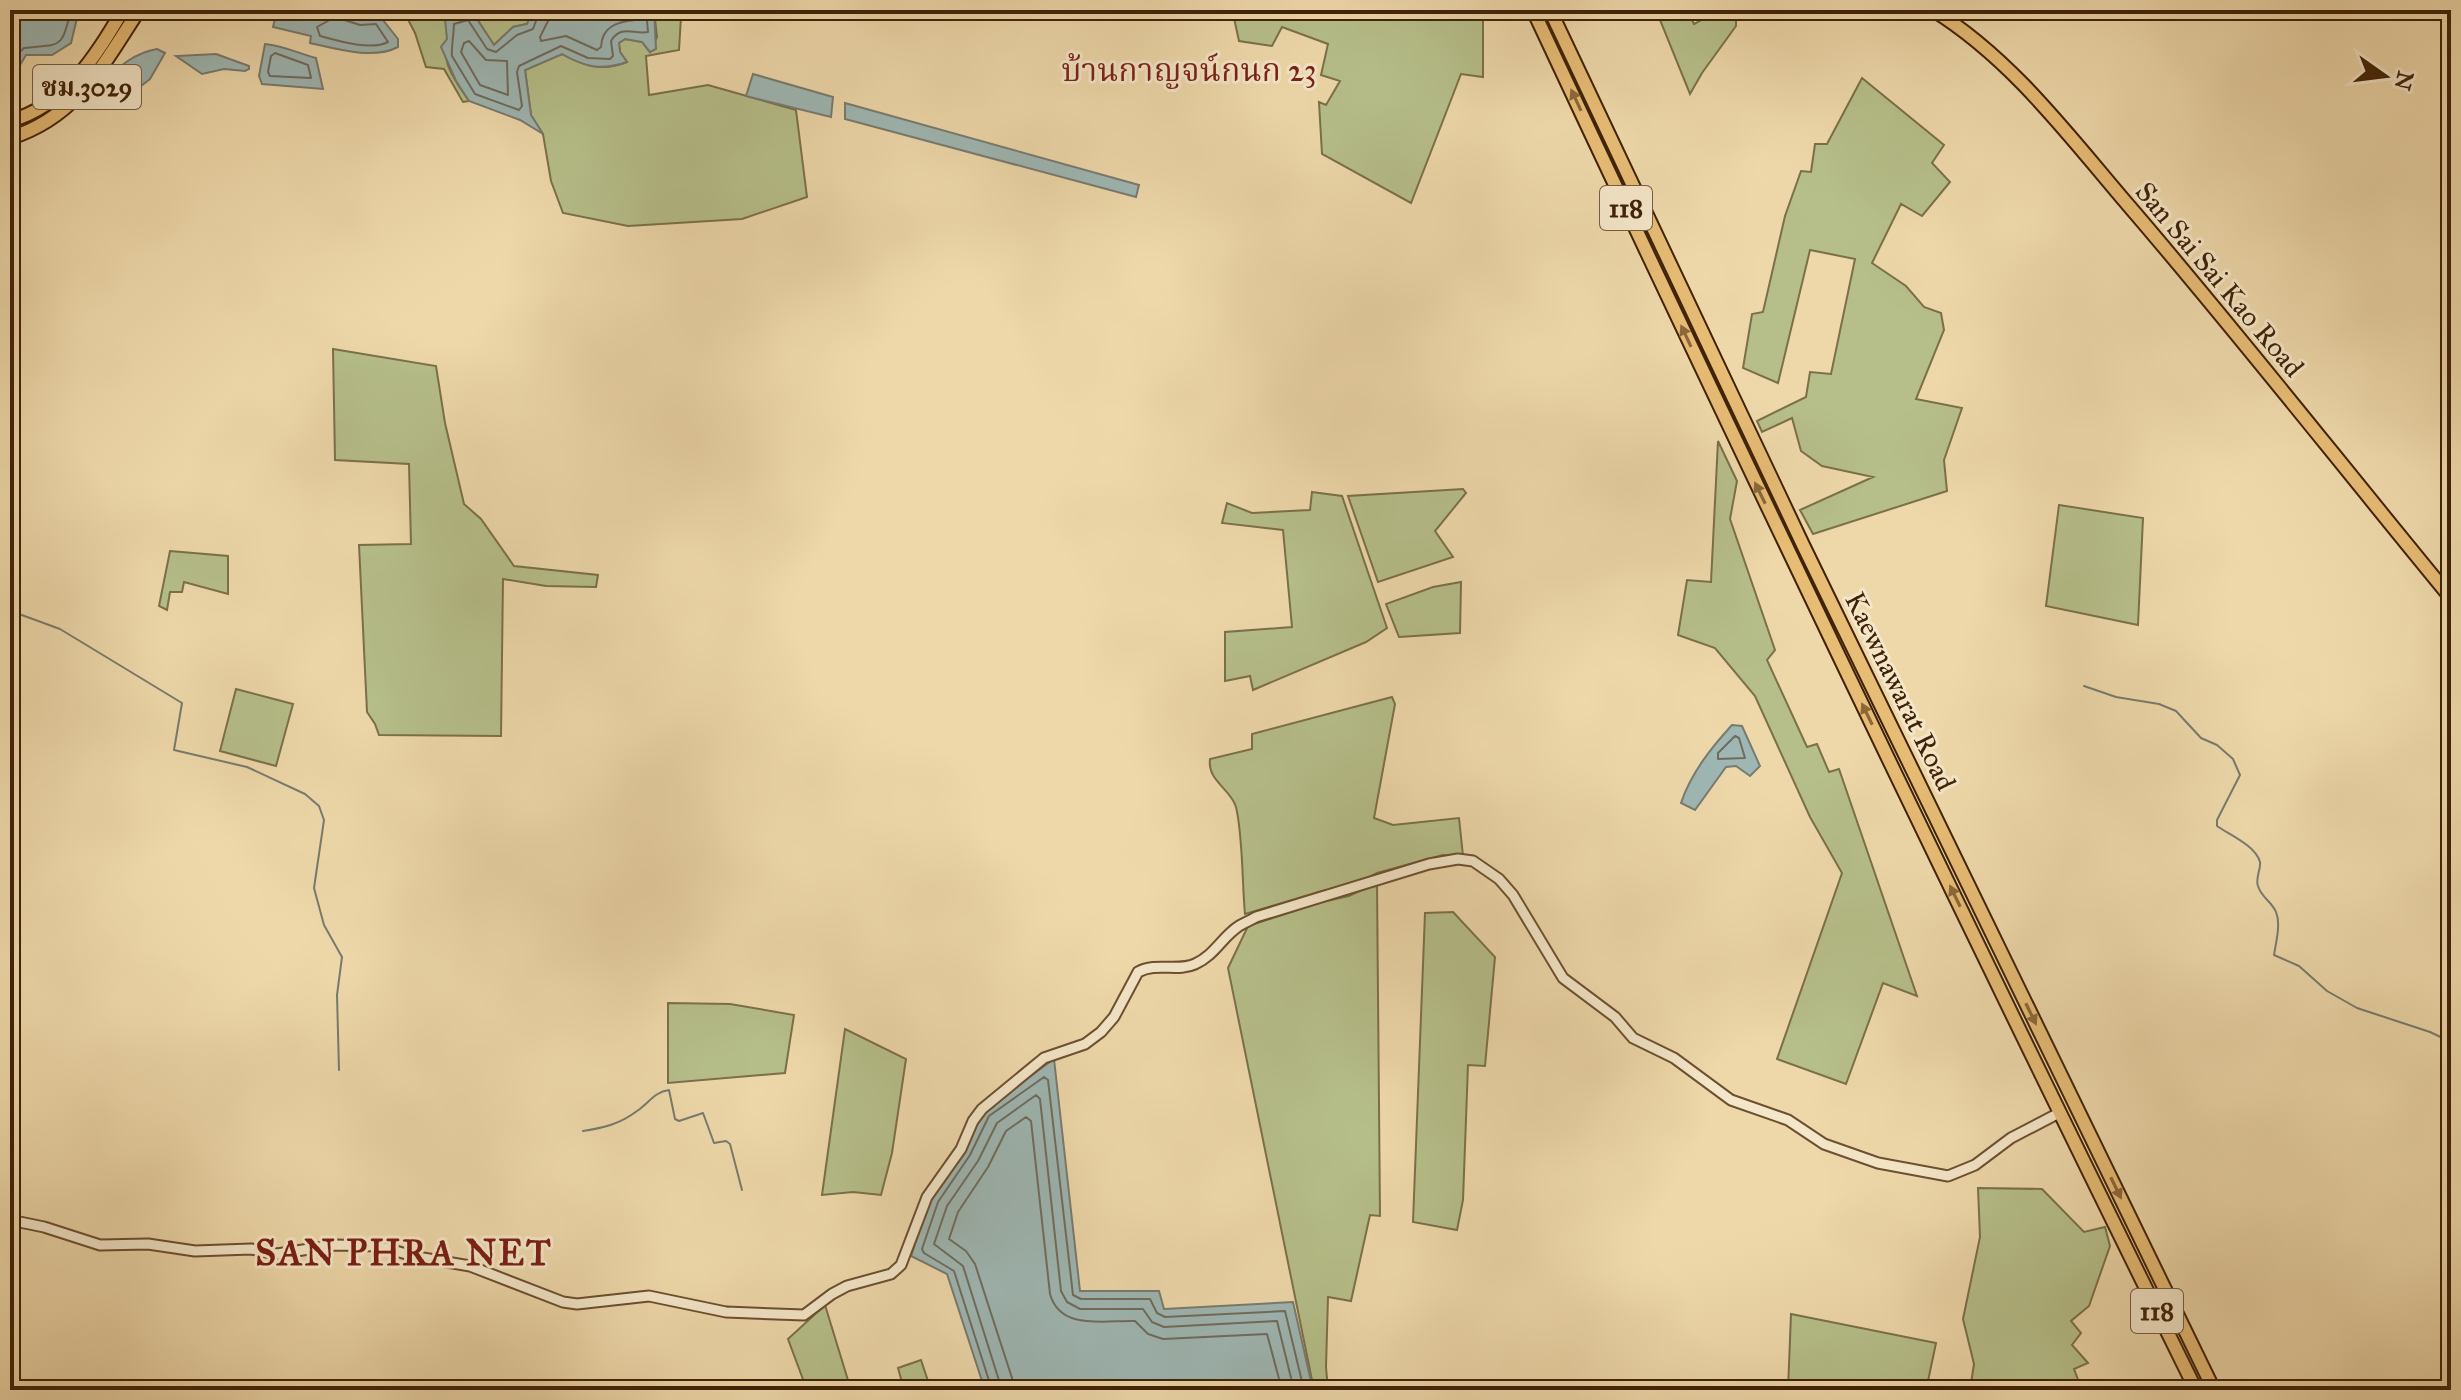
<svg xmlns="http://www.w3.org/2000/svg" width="2461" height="1400" viewBox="0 0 2461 1400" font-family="'IM FELL Great Primer','Noto Serif Thai',serif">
  <rect width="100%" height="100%" fill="#eed8aa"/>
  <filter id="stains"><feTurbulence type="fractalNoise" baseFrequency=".0025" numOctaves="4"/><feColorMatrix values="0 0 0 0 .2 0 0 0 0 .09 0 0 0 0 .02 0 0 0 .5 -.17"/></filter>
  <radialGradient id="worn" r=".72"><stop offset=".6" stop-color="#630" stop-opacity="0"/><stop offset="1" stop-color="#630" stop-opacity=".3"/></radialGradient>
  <path fill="#b6bf8a" stroke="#7b7049" stroke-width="2" d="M 403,10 L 464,10 C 457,16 454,23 450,31 C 437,58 454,79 469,101 L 463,102 L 444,69 L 426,67 L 415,33 Z
    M 471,10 L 533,10 L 527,24 L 513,27 L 494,45 Z
    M 654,10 L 693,10 L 693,16 L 681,17 L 679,50 L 646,56 L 649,95 L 708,85 L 796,110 L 807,197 L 742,219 L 628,226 L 563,213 L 551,181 L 543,134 L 531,115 L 525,70 L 562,54 C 585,66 602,72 627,62 L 620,52 L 619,43 L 625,39 L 642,42 L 650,52 L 657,37 Z
    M 1209,10 L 1375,10 L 1406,17 L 1408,10 L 1483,10 L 1483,77 L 1461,74 L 1411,203 L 1322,154 L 1319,102 L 1326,105 L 1340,81 L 1321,75 L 1328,44 L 1282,27 L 1272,46 L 1239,41 L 1234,18 Z
    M 1656,10 L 1687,10 L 1694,24 L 1710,15 L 1709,10 L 1736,10 L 1736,26 L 1702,73 L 1690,94 Z
    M 1862,78 L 1944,145 L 1932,163 L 1950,182 L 1922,216 L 1901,204 L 1872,263 L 1906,286 L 1924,307 L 1941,313 L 1944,330 L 1916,399 L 1962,408 L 1944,460 L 1947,491 L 1813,534 L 1800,510 L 1873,477 L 1822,466 L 1801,451 L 1792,418 L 1762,432 L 1757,421 L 1806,397 L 1810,372 L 1831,374 L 1855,259 L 1810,250 L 1778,383 L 1743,368 L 1752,314 L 1763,312 L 1785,216 L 1801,171 L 1811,172 L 1815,144 L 1827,144 Z
    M 333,349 L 436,366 L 445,423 L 464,504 L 481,519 L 514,566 L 598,575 L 596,587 L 546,586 L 503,579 L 501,736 L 379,735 L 375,724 L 367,712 L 359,545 L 411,544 L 409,464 L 335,460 Z
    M 1718,441 L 1737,481 L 1730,519 L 1775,650 L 1767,660 L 1807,747 L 1817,744 L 1829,772 L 1839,769 L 1917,996 L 1883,983 L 1846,1084 L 1777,1059 L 1842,873 L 1810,817 L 1755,696 L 1715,648 L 1678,635 L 1687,580 L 1711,582 Z
    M 1463,489 L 1466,493 L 1435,531 L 1453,557 L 1378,582 L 1348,496 Z
    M 1312,492 L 1342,496 L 1387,628 L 1366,642 L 1253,690 L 1250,676 L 1225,681 L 1225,632 L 1292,627 L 1283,530 L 1222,523 L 1227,503 L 1252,513 L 1310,510 Z
    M 2059,505 L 2143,518 L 2138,625 L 2046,606 Z
    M 170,551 L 228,556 L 228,594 L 184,582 L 182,592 L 170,592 L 167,610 L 159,606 Z
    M 1461,582 L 1460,633 L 1399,637 L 1386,604 L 1433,587 Z
    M 236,689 L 293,704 L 276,766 L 220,751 Z
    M 1392,697 L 1395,704 L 1374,818 L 1393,825 L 1459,818 L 1463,856 L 1443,855 L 1377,873 L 1352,886 L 1322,891 L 1245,914 C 1242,883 1243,836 1236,807 C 1231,789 1207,781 1210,759 L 1252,749 L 1252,734 Z
    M 1377,883 L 1380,1216 L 1370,1215 L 1351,1301 L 1328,1297 L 1326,1367 L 1328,1390 L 1314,1390 L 1228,968 L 1248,926 L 1322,902 L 1349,896 Z
    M 1453,912 L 1495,957 L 1485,1066 L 1468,1065 L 1463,1200 L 1457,1230 L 1413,1222 L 1425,913 Z
    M 668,1003 L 730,1004 L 794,1015 L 785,1073 L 668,1083 Z
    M 845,1029 L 906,1059 L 892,1153 L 881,1195 L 853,1192 L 822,1195 Z
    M 1978,1188 L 2042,1189 L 2084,1232 L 2105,1227 L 2110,1246 L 2089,1306 L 2071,1321 L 2081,1333 L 2072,1345 L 2088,1363 L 2074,1369 L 2082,1390 L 1970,1390 L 1974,1364 L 1963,1319 L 1980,1237 Z
    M 825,1305 L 851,1390 L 807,1390 L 788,1339 Z
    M 1791,1314 L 1936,1343 L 1928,1381 L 1963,1382 L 1963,1390 L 1788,1390 Z
    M 921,1360 L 931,1390 L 904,1390 L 898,1368 Z"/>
  <path fill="#9eb7b4" stroke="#787b6f" stroke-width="2" d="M 10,10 L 79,10 L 71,43 L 52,55 L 26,55 L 20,65 L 10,71 Z
    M 464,10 L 471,10 L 494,45 L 513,27 L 527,24 L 533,10 L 654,10 L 656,49 L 650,52 L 642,42 L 625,39 L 619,43 L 620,52 L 627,62 C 601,71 585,67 562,54 L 525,70 L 531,115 L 543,134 L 520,120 L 469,101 L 456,81 L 441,47 L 447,39 L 445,19 Z
    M 333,11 L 362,18 L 379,15 L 398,39 L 398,47 C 373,60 337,49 310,43 L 311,36 L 273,27 L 276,14 C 301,20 309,22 333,11 Z
    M 265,44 C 284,46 298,53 316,58 L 323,89 L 262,84 L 259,76 Z
    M 157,49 L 165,53 L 150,79 L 141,86 L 103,82 C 120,66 134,53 157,49 Z
    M 216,54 L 249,66 L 249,69 L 245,71 L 224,69 L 202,74 L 176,56 Z
    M 753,74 L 833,97 L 831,117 L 746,96 Z
    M 845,103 L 1139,185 L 1136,197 L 845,119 Z
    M 1732,725 L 1742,726 L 1760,766 L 1750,776 L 1736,766 L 1726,767 L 1695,810 L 1681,803 C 1691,773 1711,748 1732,725 Z
    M 1054,1059 L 1080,1291 L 1159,1291 L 1164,1309 L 1293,1302 L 1313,1390 L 985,1390 L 947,1274 L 911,1256 L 930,1198 L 983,1111 Z"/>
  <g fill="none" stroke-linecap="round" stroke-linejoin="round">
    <path stroke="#6f6c5e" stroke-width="2" d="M 540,10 L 533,29 L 517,35 L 496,52 L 487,49 L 468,20 L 454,24 C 454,30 451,52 452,56 L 475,94 L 519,110 L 522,106 L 517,72 L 519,66 L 561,46 L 588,58 L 610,59 L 613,56 L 611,41 C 621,24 634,35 648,32 L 646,10
      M 550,10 L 549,19 L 540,37 L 541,41 L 566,36 L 597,50 L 601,47 C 602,27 616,22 635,20 L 636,10
      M 335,17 L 360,25 L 376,24 L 388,42 C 371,51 338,41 320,36 L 317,27 Z
      M 469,41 L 486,60 L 507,61 L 508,95 L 480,85 L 461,52 L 464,43 Z
      M 275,53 L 308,65 L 311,78 L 270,76 L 268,72 L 271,56 Z
      M 10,61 L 24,48 C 62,44 61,50 71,10
      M 1735,736 L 1739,738 L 1745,758 L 1718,759 L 1718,753 Z
      M 992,1390 L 954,1271 L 924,1253 L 922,1249 L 938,1202 L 970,1155 L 989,1116 L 1044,1077 L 1048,1080 L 1073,1295 L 1081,1299 L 1150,1299 L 1157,1313 L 1165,1317 L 1285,1311 L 1304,1390
      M 1002,1390 L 963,1266 L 934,1244 L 947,1206 L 978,1161 L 997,1123 L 1036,1095 L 1040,1099 L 1061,1291 L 1067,1302 L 1080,1309 L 1143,1309 L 1152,1322 L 1164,1327 L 1277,1321 L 1294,1390
      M 1014,1390 L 1012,1378 L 975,1264 L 966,1251 L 949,1239 L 958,1212 L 988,1167 L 1006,1131 L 1026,1117 L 1031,1121 L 1050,1294 C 1060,1331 1105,1320 1135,1321 L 1148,1334 L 1163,1339 L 1267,1334 L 1282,1390"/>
    <path stroke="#787b6f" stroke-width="2" d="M 10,504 L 20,510 L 10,567
      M 10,606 L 19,614 L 60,629 L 182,703 L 174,750 L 247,767 L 305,794 L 319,806 L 324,820 L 314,888 L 324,925 L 342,957 L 337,995 L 339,1070
      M 2084,686 L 2116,697 L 2159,704 L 2176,711 L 2201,738 L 2217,745 L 2233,759 L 2240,775 L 2217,820 L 2217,826 C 2230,835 2256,846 2260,862 C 2261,870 2255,878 2258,886 C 2261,897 2272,902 2276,912 C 2281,924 2276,942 2274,955 L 2299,966 L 2327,991 L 2357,1008 L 2430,1032 L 2451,1042
      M 583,1131 C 603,1128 620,1124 637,1111 C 649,1103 654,1092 669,1090 L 675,1119 L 679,1121 L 703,1113 L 714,1143 L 726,1141 L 730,1144 L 742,1190"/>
    <g stroke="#6c5030" stroke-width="13">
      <path id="minor" d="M 10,1220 L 44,1227 L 100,1245 L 148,1244 L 195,1251 L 251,1249 L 277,1254 L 335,1245 L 378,1246 L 417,1257 L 470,1266 L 563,1302 L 577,1304 L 649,1296 L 726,1312 L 804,1315 L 832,1294 L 847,1286 L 891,1274 L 901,1265 L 927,1197 L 961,1149 L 973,1121 L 982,1109 L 1044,1058 L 1085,1044 L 1101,1032 L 1114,1017 L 1138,972 C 1156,962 1178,972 1195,964 C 1215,955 1222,937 1239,926 C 1244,923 1251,920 1256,917 L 1429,864 L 1458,859 L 1473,861 L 1499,879 L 1513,895 L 1563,978 L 1615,1017 L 1633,1038 L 1674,1058 L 1731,1100 L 1788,1120 L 1824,1144 L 1878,1163 L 1948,1176 L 1975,1165 L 2011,1138 L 2059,1113"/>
    </g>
    <g stroke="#402208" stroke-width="16">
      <path id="major" d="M 1533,10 C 1749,472 1970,932 2196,1390
        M 1550,10 L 1803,545 L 2214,1390
        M 1933,10 C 2012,59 2069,136 2129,206 C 2239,334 2343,467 2451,598
        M 10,121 C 66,105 95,57 123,10
        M 10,138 C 77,117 103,65 139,10"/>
    </g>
    <use href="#minor" stroke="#f4e6c8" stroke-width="9"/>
    <use href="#major" stroke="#e7bc75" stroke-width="12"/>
  </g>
  <defs><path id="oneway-solid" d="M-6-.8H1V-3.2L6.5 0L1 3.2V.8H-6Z" transform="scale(2)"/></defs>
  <g fill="#8b6739">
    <use href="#oneway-solid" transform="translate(1576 100) rotate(-115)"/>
    <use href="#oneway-solid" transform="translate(1686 336) rotate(-115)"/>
    <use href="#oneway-solid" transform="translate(1760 493) rotate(-116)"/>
    <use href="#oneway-solid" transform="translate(1867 714) rotate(-116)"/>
    <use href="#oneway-solid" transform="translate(1955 896) rotate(-116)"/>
    <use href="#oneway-solid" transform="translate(2031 1014) rotate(64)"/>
    <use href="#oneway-solid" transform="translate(2116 1188) rotate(64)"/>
  </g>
  <g text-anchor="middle" stroke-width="6" stroke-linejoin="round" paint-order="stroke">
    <g fill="#f4e6c8" stroke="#765d42" stroke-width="2">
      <rect x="33" y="65" width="108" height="44" rx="6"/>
      <rect x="1600" y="186" width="52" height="44" rx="6"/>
      <rect x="2131" y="1289" width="52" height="44" rx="6"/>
    </g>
    <g font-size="26" font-weight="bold" fill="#402208">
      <text x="87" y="96">ชม.3029</text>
      <text x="1626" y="217">118</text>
      <text x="2157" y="1320">118</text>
    </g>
    <g font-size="28" fill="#402208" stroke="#f4e6c8">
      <text transform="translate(2220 279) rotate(50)" y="10">San Sai Sai Kao Road</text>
      <text transform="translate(1901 691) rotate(64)" y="10">Kaewnawarat Road</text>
    </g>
    <g font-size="32" fill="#7a1f14" stroke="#f4e6c8">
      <text x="1189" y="81">บ้านกาญจน์กนก 23</text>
    </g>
    <g font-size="36" font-weight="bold" letter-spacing="2" fill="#7a1f14" stroke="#f4e6c8">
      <text x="404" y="1265">SAN PHRA NET</text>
    </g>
  </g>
  <rect width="2461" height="1400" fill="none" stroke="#eed8aa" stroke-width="40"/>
  <rect x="12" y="12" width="2437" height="1376" fill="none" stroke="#402208" stroke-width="4"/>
  <rect x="20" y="20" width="2421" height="1360" fill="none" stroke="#402208" stroke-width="2"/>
  <g transform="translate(2385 76) rotate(104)" stroke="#f4e6c8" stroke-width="6" paint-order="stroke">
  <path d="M0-6L14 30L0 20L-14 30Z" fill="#402208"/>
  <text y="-12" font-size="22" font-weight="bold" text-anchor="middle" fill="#402208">N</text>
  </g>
  <rect width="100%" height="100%" filter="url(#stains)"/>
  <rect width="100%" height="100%" fill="url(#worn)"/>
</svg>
